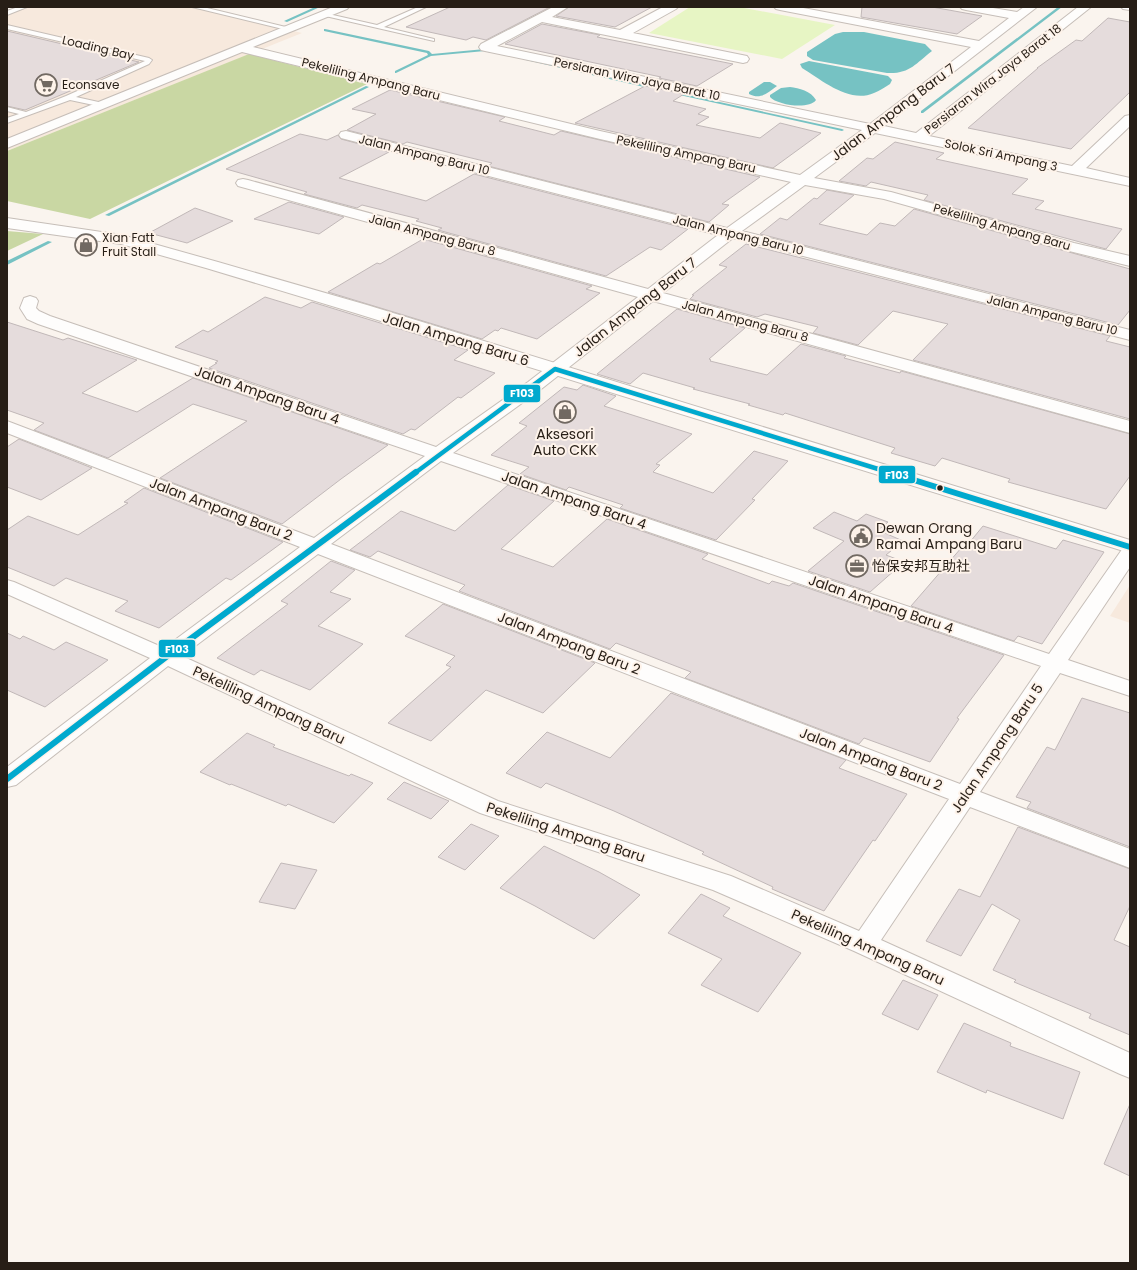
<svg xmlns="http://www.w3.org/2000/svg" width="1137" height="1270" viewBox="0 0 1137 1270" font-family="Poppins,'Noto Sans SC',sans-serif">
  <rect width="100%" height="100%" fill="#faf4ee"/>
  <path fill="#f7e9dd" d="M 19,7 L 193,7 L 302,33 L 7,151 L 7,11 Z
    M 1130,585 L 1130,623 L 1110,616 Z"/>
  <path fill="#e7f5c4" d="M 690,7 L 739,7 L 835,25 L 782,59 L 649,33 Z"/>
  <path fill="#c9d7a3" d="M 249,54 L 367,84 L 90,219 L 7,201 L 7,151 Z
    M 7,231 L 43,234 L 7,251 Z"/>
  <path fill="#76c2c3" d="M 843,32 L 864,32 L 925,44 L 932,51 C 915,64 910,74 887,73 L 813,60 L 807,56 L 807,52 L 835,34 Z
    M 809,61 L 878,74 L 888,76 L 892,80 L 890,84 C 885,87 879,91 874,93 C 849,104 822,80 802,68 L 800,64 Z
    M 764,82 L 770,82 L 777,86 C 767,93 761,100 749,94 L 749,92 Z
    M 790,87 C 799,88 811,91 816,100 C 809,110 777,105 770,97 L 770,95 L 781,88 Z"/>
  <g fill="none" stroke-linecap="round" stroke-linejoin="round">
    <path fill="#76c2c3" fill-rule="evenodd" d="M 315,7 L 320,7 L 287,22 L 284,21 Z
      M 1058,7 L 1062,7 L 923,113 L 921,113 L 921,111 Z
      M 325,29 L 429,51 L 432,54 L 485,49 L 493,52 L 491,53 L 485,51 L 431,56 L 396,73 L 395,73 L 395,71 L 428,55 L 427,53 L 324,31 L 324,29 Z
      M 525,58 L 653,87 L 655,88 L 653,89 L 526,60 L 524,59 Z
      M 366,86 L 369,87 L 109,216 L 105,215 Z
      M 674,92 L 842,129 L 844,130 L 842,131 L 675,94 L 674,94 Z
      M 48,241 L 52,242 L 7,265 L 7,261 Z"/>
  </g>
  <path fill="#e5dcdc" stroke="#c1b8b8" d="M 450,7 L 550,7 L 486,40 L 473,37 L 466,40 L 406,27 Z
    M 569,7 L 652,7 L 615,27 L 556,16 Z
    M 862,7 L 932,7 L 982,16 L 957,34 L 861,17 Z
    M 1108,18 L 1130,22 L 1130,92 L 1071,149 L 968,128 L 1038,68 L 1037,68 L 1076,40 L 1082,41 Z
    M 542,24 L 600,35 L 597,37 L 733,64 L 697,86 L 659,78 L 661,77 L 505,44 Z
    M 7,31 L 139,62 L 25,110 L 7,106 Z
    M 645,86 L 684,94 L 673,101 L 706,109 L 698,114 L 709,117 L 696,125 L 760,138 L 780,123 L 821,133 L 773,168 L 575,123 Z
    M 390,90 L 505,117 L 499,121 L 554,135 L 561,131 L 760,177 L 722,204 L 729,205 L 709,222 L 488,166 L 492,163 L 459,155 L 407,142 L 403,144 L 347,130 L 376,114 L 352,109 Z
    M 300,134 L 327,140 L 338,135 L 341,139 L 389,152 L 339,178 L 426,201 L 474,174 L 688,229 L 661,250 L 650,247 L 606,276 L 438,230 L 442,228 L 416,221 L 419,219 L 362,205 L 357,208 L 304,194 L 307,192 L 226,169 Z
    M 895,142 L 944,153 L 936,159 L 1028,179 L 1012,194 L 1044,201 L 1035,209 L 1122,229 L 1106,249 L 924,200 L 928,195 L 871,182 L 866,186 L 839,181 L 867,158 L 873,159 Z
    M 827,190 L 854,195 L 819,224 L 867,235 L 880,223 L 895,226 L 914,209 L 1130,269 L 1130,310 L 1118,325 L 760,234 L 780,218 L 787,220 L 814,198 L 817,199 Z
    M 289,202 L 344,217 L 319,234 L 254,219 Z
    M 195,208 L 233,221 L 187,243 L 149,233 Z
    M 423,239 L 592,286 L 586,289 L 600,293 L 537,339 L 501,328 L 498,331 L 495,330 L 482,339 L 328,292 L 377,263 L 380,264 Z
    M 746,244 L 1110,336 L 1106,341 L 1130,347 L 1130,419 L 913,360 L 948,324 L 893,311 L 858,345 L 813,333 L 818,327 L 765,314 L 757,317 L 690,299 L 694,295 L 692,295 L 727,267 L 719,265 Z
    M 265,297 L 301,308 L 312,302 L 468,350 L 454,360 L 495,373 L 461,398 L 458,397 L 415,430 L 411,429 L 403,434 L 209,368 L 217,363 L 215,363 L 218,361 L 175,347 L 203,330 L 208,332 Z
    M 677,309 L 745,328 L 709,359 L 711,360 L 710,361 L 767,375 L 801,344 L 846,356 L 844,358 L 900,373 L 901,371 L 1130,434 L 1130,476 L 1106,509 L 1008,482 L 1010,479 L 942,458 L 935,466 L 891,453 L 895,448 L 785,413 L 783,415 L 748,405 L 750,404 L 693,389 L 695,388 L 643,373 L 630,384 L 597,374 Z
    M 7,322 L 63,340 L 68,338 L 137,360 L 82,393 L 137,412 L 193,378 L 388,445 L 341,479 L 282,524 L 160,478 L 247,421 L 193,404 L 108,458 L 34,430 L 44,423 L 7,410 Z
    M 583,385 L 616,396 L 604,406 L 692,434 L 656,464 L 660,465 L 653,472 L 713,493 L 754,451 L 788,461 L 752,499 L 755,500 L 716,540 L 620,508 L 623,505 L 569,487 L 566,490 L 520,474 L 529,467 L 491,455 L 527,426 L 519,423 L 564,387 L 577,390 Z
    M 19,439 L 92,468 L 41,500 L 7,487 L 7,447 Z
    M 508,485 L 554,501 L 501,549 L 553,567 L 607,519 L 708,554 L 702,559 L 769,584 L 772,581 L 789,586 L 793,583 L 1004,655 L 957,718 L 959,719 L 930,762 L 864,738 L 859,744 L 685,678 L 691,672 L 616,643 L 610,649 L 459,591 L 465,585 L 378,551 L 370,557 L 350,550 L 401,511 L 455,531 Z
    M 144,488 L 283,542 L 231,580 L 226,578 L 159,628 L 115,611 L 128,601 L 66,578 L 54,586 L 7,567 L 7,530 L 28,516 L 78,535 L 128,503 L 124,502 Z
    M 834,512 L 857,521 L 866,514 L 888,522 L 878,530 L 903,541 L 886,555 L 904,562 L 870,592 L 808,571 L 844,541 L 813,528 Z
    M 983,526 L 1056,549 L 1063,540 L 1104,552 L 1042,644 L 1018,636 L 1014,641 L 911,606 L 962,547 L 965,548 Z
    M 331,561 L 355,570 L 330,592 L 351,599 L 318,626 L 363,644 L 310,690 L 261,670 L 254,675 L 217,658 L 288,604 L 281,601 Z
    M 443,604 L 595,663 L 543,713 L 486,690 L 431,741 L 388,723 L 451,667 L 446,665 L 455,656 L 405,636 Z
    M 7,633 L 20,639 L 23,636 L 54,650 L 66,642 L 108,660 L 45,707 L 7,690 Z
    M 671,693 L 846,760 L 839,768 L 907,794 L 875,841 L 873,840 L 824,911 L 772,889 L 773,887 L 702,854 L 704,852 L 614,811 L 546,783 L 541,788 L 506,773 L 547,732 L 610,758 Z
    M 1082,698 L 1130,713 L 1130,847 L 1027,808 L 1031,802 L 1016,797 L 1047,747 L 1055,750 Z
    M 247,733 L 275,745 L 273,747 L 349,776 L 351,774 L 373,783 L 334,823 L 288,804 L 286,806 L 231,784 L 230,785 L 200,772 Z
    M 404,782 L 449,801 L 431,819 L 387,799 Z
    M 471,824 L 499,836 L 465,870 L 438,857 Z
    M 1018,827 L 1130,869 L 1130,906 L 1114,940 L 1130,947 L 1130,1035 L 1089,1018 L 1091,1014 L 1014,982 L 1016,980 L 993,970 L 1020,920 L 992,904 L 961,956 L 926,941 L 959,889 L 980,897 Z
    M 544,846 L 599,872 L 640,895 L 594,939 L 535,906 L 500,888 Z
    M 281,863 L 317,870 L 295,909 L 259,902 Z
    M 701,894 L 730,908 L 723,916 L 801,953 L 758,1012 L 701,985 L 722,959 L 668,933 Z
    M 903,980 L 938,995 L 918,1030 L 882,1014 Z
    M 964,1023 L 1011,1043 L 1010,1046 L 1080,1072 L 1063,1119 L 987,1090 L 986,1093 L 937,1072 Z
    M 1130,1104 L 1130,1176 L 1104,1164 Z"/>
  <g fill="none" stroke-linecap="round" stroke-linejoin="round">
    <g stroke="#c6beb8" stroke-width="2">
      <path id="lane" d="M 18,7 L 27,7 L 7,15 L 7,11 Z
        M 192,7 L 203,7 L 294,29 L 291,31 Z
        M 418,7 L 426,7 L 384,27 L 434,39 L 434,41 L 321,15 L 324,13 L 377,25 Z
        M 7,25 L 149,58 L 152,60 L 149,64 L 76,97 L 103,103 L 103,107 L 70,100 L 7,123 L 7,118 L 19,114 L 7,111 L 7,107 L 26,112 L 66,96 L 145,61 L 7,29 Z"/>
    </g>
    <g stroke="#c6beb8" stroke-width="2">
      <path id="street" d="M 333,7 L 349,7 L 347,9 L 253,47 L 600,131 L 800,175 L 862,130 L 485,51 L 481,50 L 479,47 L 481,44 L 553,7 L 568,7 L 552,17 L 620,30 L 663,7 L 678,7 L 676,9 L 633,33 L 747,56 L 749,59 L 747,62 L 743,63 L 542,22 L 497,46 L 870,124 L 971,47 L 780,10 L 776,9 L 774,7 L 798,7 L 979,41 L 1009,18 L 966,10 L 962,9 L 960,7 L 987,7 L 1017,12 L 1024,7 L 1037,7 L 884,126 L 916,133 L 1078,7 L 1091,7 L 929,136 L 1072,166 L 1125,116 L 1130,115 L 1130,126 L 1086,168 L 1130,178 L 1130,186 L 875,133 L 814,178 L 891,192 L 1074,243 L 1130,256 L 1130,266 L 1065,250 L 884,199 L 805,185 L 742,231 L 1130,330 L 1130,340 L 733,238 L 663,293 L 1130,421 L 1130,433 L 653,301 L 540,390 L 453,453 L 1049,654 L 1123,548 L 1130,546 L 1130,567 L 1068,660 L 1130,681 L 1130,696 L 1060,673 L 980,792 L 1130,849 L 1130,868 L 970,807 L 881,940 L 1130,1053 L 1130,1078 L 1120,1074 L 854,951 L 713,890 L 480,813 L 168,666 L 16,785 L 7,787 L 7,767 L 150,658 L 7,594 L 7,580 L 14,582 L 164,648 L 300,547 L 7,433 L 7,421 L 314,538 L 425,456 L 38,324 L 27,319 L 20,308 L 24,298 L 30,296 L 36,298 L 38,301 L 36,308 L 39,311 L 50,316 L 436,447 L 528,382 L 638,297 L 238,186 L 236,183 L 238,180 L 243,179 L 248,180 L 648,289 L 718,235 L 341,138 L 339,135 L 341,132 L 346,131 L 727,228 L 791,182 L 600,139 L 242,52 L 7,148 L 7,139 ZM 441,461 L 1041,666 L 960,784 L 331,544 ZM 318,554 L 949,799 L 859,931 L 731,876 L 498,801 L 182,656 Z
        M 1121,7 L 1130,7 L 1130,10 L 1123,9 Z"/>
    </g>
    <g stroke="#c6beb8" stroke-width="2">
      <path id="secondary" d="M 7,218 L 122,235 L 218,262 L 367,305 L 1130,540 L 1130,553 L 355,313 L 206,268 L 121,244 L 7,228 Z"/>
    </g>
    <use href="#lane" fill="#fefdfc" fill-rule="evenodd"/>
    <use href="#street" fill="#fefdfc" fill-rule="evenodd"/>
    <use href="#secondary" fill="#fefdfc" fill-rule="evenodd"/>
    <g stroke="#fef3ea" stroke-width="7">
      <path id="bus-1-far1" d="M 415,473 L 555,369 L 891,473"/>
    </g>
    <g stroke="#fef3ea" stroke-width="9">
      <path id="bus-1" d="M 888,472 L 1130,547
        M 7,779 L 166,657 L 416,472"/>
    </g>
    <use href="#bus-1-far1" stroke="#00a9ce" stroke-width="4.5"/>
    <use href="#bus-1" stroke="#00a9ce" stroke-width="6"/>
  </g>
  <defs>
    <g id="supermarket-ring" transform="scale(1.15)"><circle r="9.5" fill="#fef3ea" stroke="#716962" stroke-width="1.5"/><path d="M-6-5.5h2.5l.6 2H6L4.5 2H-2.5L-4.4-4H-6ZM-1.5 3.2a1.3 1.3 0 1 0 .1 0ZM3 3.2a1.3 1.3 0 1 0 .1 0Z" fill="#716962"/></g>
    <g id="shop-ring" transform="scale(1.15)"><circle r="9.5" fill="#fef3ea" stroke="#716962" stroke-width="1.5"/><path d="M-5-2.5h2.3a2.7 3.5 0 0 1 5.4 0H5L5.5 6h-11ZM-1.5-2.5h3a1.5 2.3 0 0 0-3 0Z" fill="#716962"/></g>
    <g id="civic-ring" transform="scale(1.15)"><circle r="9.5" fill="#fef3ea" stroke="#716962" stroke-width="1.5"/><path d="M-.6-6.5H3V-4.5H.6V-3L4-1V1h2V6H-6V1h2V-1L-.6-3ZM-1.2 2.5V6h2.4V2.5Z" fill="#716962"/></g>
    <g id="office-ring" transform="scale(1.15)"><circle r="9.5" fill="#fef3ea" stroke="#716962" stroke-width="1.5"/><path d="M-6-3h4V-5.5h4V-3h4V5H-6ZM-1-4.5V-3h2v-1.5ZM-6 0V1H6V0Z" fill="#716962"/></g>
  </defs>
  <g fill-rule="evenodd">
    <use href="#supermarket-ring" x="46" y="85"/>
    <use href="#shop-ring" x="86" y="245"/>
    <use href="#shop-ring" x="565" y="412"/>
    <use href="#civic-ring" x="861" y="536"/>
    <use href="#office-ring" x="857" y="566"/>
  </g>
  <circle fill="#271e16" stroke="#fef3ea" stroke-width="1.5" cx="940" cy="488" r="3.5"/>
  <g text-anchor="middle" stroke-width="4" stroke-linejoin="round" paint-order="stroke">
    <g font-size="12" fill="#271e16" stroke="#fef3ea">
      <text transform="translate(98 48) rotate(13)" y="4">Loading Bay</text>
      <text transform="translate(371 79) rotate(14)" y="4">Pekeliling Ampang Baru</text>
      <text transform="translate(637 79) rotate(12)" y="4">Persiaran Wira Jaya Barat 10</text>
      <text transform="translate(993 79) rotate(-38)" y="4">Persiaran Wira Jaya Barat 18</text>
      <text transform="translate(686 154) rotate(12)" y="4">Pekeliling Ampang Baru</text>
      <text transform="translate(424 155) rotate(14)" y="4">Jalan Ampang Baru 10</text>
      <text transform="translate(1001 155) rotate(12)" y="4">Solok Sri Ampang 3</text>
      <text transform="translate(1002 227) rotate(16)" y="4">Pekeliling Ampang Baru</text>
      <text transform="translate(432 235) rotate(15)" y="4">Jalan Ampang Baru 8</text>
      <text transform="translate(738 235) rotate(14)" y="4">Jalan Ampang Baru 10</text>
      <text transform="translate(1052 315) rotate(14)" y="4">Jalan Ampang Baru 10</text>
      <text transform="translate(745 321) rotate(15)" y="4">Jalan Ampang Baru 8</text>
    </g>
    <g font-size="12" fill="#271e16" stroke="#fef3ea" text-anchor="start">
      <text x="62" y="89">Econsave</text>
      <text x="102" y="242">Xian Fatt<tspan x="102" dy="14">Fruit Stall</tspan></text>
    </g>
    <g font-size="14" fill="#271e16" stroke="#fef3ea">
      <text transform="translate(893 112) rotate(-37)" y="5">Jalan Ampang Baru 7</text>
      <text transform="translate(635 307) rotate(-38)" y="5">Jalan Ampang Baru 7</text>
      <text transform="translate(456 339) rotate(17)" y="5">Jalan Ampang Baru 6</text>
      <text transform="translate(267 395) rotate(19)" y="5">Jalan Ampang Baru 4</text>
      <text transform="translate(574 500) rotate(19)" y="5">Jalan Ampang Baru 4</text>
      <text transform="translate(221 509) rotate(21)" y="5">Jalan Ampang Baru 2</text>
      <text transform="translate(881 604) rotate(19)" y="5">Jalan Ampang Baru 4</text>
      <text transform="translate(569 643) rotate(21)" y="5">Jalan Ampang Baru 2</text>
      <text transform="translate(269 705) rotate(25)" y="5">Pekeliling Ampang Baru</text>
      <text transform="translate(997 748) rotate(-56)" y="5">Jalan Ampang Baru 5</text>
      <text transform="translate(871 759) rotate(21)" y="5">Jalan Ampang Baru 2</text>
      <text transform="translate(566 832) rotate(18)" y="5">Pekeliling Ampang Baru</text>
      <text transform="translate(868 947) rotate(24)" y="5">Pekeliling Ampang Baru</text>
    </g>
    <g font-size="14" fill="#271e16" stroke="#fef3ea" text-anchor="start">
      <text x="565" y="439" text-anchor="middle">Aksesori<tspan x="565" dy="16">Auto CKK</tspan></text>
      <text x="876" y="533">Dewan Orang<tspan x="876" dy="16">Ramai Ampang Baru</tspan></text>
      <text x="872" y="571">怡保安邦互助社</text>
    </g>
  </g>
  <g stroke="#fef3ea" stroke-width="1.5">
    <rect x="503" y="384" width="38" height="19" rx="4" fill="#00a9ce"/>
    <rect x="878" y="465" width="38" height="19" rx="4" fill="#00a9ce"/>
    <rect x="158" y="639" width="38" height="19" rx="4" fill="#00a9ce"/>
  </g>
  <g font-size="11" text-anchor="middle" font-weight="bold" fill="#fff">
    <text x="522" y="397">F103</text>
    <text x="897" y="479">F103</text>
    <text x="177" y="653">F103</text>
  </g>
  <rect width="1137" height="1270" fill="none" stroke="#271e16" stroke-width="16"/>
</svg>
